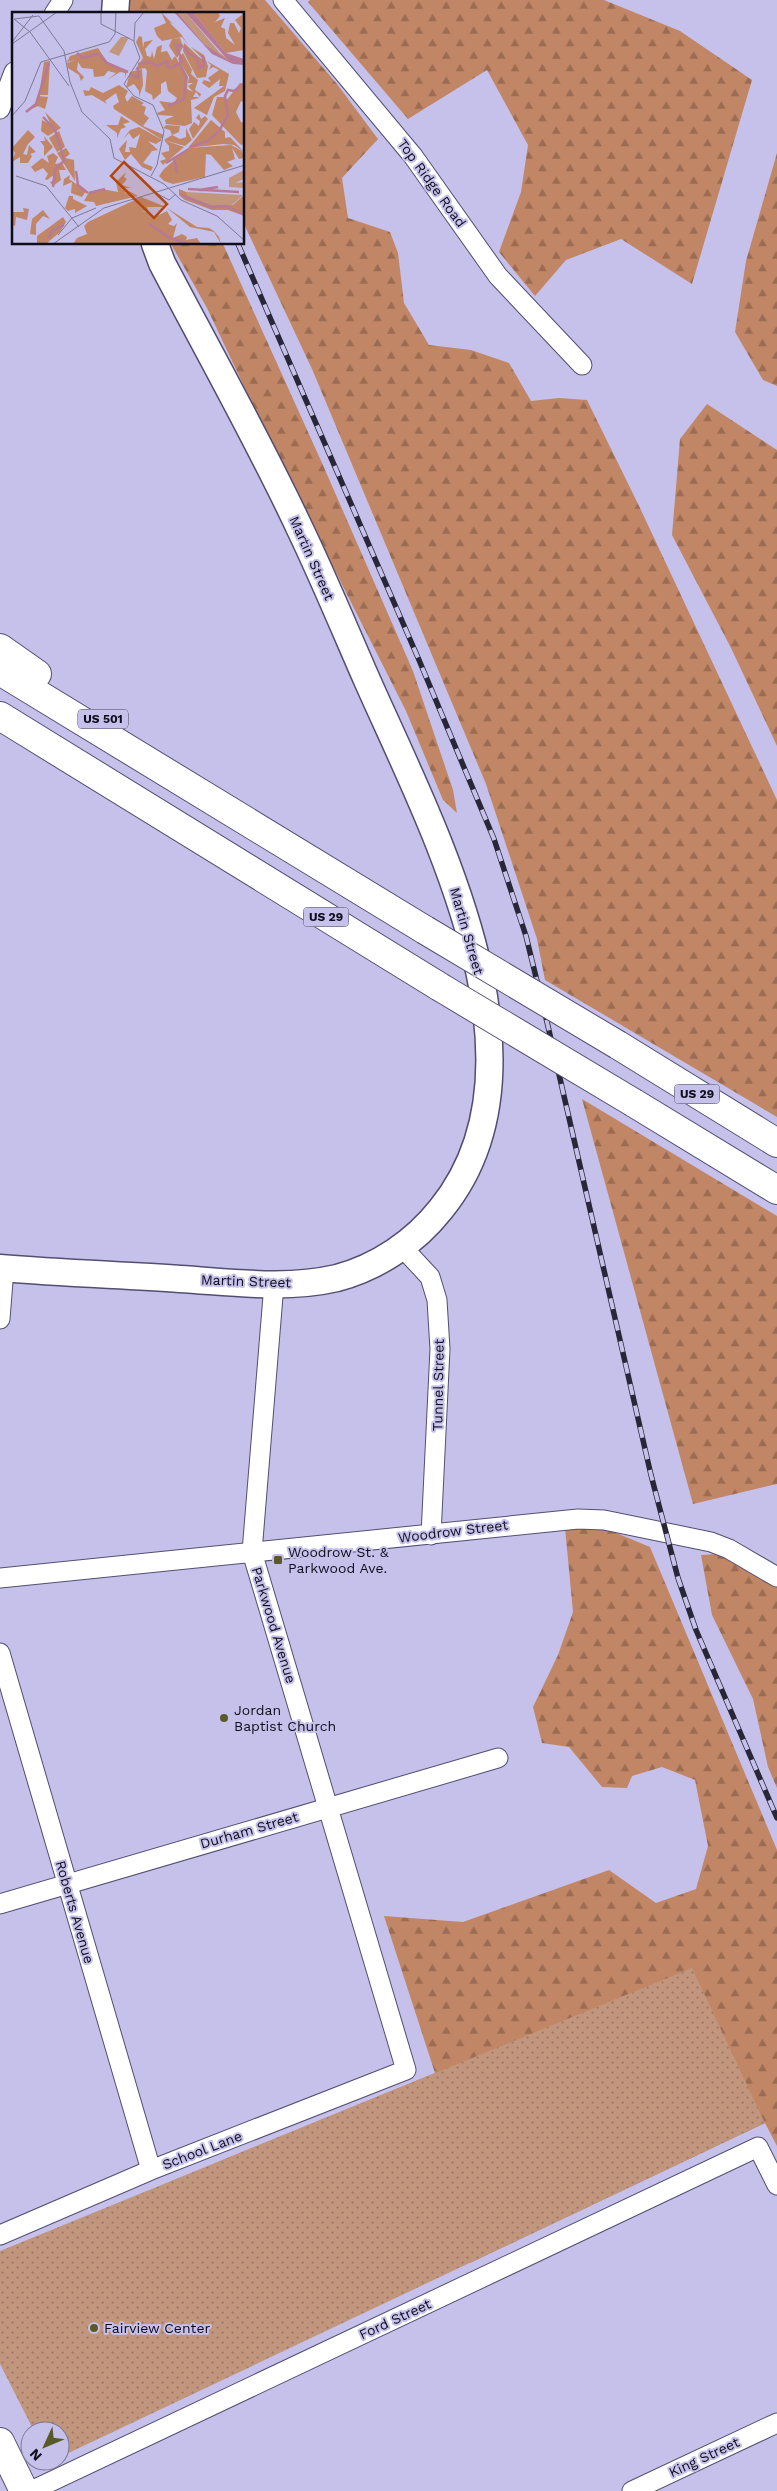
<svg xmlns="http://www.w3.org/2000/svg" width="777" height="2491" viewBox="0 0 777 2491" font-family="'Work Sans',sans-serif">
  <defs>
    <pattern id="forest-firs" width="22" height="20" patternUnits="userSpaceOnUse" patternTransform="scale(1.25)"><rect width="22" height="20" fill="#c18665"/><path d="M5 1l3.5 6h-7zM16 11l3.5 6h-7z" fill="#9b6c52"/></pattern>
    <pattern id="park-dots" width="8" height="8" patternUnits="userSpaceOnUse" patternTransform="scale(1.25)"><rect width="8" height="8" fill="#c2957d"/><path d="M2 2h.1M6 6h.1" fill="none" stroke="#9c7866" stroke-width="1.8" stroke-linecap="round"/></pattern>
  </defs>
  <rect width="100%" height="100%" fill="#c6c1ea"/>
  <path fill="url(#forest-firs)" d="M 126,0 L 265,0 L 337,84 L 378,139 L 342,178 L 348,218 L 390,232 L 398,253 L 404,303 L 429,345 L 471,350 L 509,363 L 531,401 L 559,398 L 587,400 L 640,508 L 777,800 L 777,1117 L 545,980 L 537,939 L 486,784 L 312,369 L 244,224 L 244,14 L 127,14 Z
    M 310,0 L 604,0 L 680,31 L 752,80 L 692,284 L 621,239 L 566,260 L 535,296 L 499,252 L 521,192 L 528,145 L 487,70 L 408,119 L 308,2 Z
    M 777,153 L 777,386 L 763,380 L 735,332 L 746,261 Z
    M 171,244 L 223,244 L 322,463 L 413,671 L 453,790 L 457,813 L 443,800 L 406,711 L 276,454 L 207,308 Z
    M 707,404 L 777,450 L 777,746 L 731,648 L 672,535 L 680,439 Z
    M 582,1099 L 777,1216 L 777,1484 L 693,1504 Z
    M 565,1528 L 609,1530 L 650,1547 L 777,1850 L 777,2146 L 765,2123 L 470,2263 L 213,2164 L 435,2073 L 384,1916 L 463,1922 L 609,1870 L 656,1903 L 696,1889 L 708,1846 L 695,1780 L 662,1767 L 632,1776 L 627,1788 L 602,1787 L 569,1747 L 542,1743 L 533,1707 L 558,1655 L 573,1612 Z
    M 719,1554 L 777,1586 L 777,1788 L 768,1767 L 753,1699 L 712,1615 L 701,1555 Z"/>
  <path fill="url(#park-dots)" d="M 692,1968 L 765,2123 L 60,2457 L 60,2431 L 34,2431 L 0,2364 L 0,2251 Z"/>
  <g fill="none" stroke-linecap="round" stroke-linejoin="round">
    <g stroke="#534e71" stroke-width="21">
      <path id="street" d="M 283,0 L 413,156 L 498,276 L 582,365
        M 54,14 L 63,0
        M 0,109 L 14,72
        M 403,1248 L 430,1277 L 437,1300 L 440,1349 L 431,1535
        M 0,1319 L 4,1269
        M 0,1578 L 578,1519 L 604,1520 L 711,1542 L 729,1549 L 777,1577
        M 0,1653 L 151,2170
        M 0,1904 L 498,1758
        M 0,2235 L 151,2170 L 406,2070 L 252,1552 L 274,1284
        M 31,2491 L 758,2147 L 777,2185
        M 632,2491 L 777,2423"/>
    </g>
    <g stroke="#534e71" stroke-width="29">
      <path id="secondary" d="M 115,14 L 116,0
        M 0,1268 C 60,1273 120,1275 180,1279 C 231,1282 286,1290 337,1278 C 378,1267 415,1242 441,1209 C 560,1063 431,825 367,680 C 345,630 324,579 300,529 C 258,439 208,351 162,263 L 155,244"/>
    </g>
    <g stroke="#534e71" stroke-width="30">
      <path id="primary" d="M 0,2442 L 24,2491"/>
    </g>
    <g stroke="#534e71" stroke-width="30">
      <path id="highway" d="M 0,648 L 37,674
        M 0,671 L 425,930
        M 0,716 L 440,987
        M 618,1045 L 777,1143
        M 634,1103 L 777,1190"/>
    </g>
    <use href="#street" stroke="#fff" stroke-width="19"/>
    <use href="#secondary" stroke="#fff" stroke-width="26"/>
    <use href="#primary" stroke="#fff" stroke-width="28"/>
    <use href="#highway" stroke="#fff" stroke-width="28"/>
    <g stroke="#282637" stroke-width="5.5">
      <path id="rail" d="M 238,244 L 419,660 L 494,839 L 526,936 L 547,1022 L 651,1475 L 678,1578 L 696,1630 L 777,1818"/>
    </g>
    <use href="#rail" stroke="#c6c1ea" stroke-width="4" stroke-dasharray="11" stroke-linecap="butt"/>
    <g stroke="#534e71" stroke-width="30" stroke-linecap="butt">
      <path id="highway-bridge" d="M 425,930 L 618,1045
        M 440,987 L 634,1103"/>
    </g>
    <use href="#highway-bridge" stroke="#fff" stroke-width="28"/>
  </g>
  <g fill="#595a28" stroke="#c6c1ea" stroke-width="2">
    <rect x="273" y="1555" width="10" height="10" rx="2.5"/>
    <circle cx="224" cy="1718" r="5"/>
    <circle cx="94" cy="2328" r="5"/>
  </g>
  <g text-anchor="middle" stroke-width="4" stroke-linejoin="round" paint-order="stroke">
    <g fill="#c6c1ea" stroke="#464359" stroke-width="1">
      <rect x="78" y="709.5" width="50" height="19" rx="4"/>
      <rect x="303.5" y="907.5" width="45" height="19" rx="4"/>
      <rect x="674.5" y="1084.5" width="45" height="19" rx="4"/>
    </g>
    <g font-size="12" font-weight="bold" fill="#0f0d1b">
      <text x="103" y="723">US 501</text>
      <text x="326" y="921">US 29</text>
      <text x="697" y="1098">US 29</text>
    </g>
    <g font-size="14" fill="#0f0d1b" stroke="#c6c1ea">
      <text transform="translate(432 183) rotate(54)" y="5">Top Ridge Road</text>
      <text transform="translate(312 558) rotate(66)" y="5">Martin Street</text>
      <text transform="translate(467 931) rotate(74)" y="5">Martin Street</text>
      <text transform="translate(246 1281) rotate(2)" y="5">Martin Street</text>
      <text transform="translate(438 1385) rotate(-89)" y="5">Tunnel Street</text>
      <text transform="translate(453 1531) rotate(-7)" y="5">Woodrow Street</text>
      <text transform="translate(274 1625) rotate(73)" y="5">Parkwood Avenue</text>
      <text transform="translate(249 1830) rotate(-16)" y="5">Durham Street</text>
      <text transform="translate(75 1912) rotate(74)" y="5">Roberts Avenue</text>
      <text transform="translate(202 2150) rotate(-21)" y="5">School Lane</text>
      <text transform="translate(395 2319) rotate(-25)" y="5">Ford Street</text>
      <text transform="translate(704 2457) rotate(-25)" y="5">King Street</text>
    </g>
    <g font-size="14" fill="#0f0d1b" stroke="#c6c1ea" text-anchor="start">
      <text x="288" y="1557">Woodrow St. &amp;<tspan x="288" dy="16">Parkwood Ave.</tspan></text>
      <text x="234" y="1715">Jordan<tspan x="234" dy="16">Baptist Church</tspan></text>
      <text x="104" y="2333">Fairview Center</text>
    </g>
  </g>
  <g transform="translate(12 12)">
    <rect width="232" height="232" fill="#c6c1ea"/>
    <path d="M 232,158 L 232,167 L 223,171 L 232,170 L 232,176 L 217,175 L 217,166 ZM 174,180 L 230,183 L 230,184 L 220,193 L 196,193 L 174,185 Z" fill="#c2957d"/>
    <path d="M 149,0 L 161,12 L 157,10 L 169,22 L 177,34 L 170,25 L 150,29 L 145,24 L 142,16 L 154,11 ZM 181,0 L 206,0 L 208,4 L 203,10 L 213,6 L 209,15 L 213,17 L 214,26 L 223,33 L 216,21 L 218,11 L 222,11 L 227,21 L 229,16 L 223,8 L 231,2 L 227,0 L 232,0 L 232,38 L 214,41 ZM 127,24 L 130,25 L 131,36 L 132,30 L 141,28 L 133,37 L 135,44 L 139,45 L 140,39 L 142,47 L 145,35 L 150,33 L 149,40 L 155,39 L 160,48 L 163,44 L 176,65 L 175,77 L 181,80 L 176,74 L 181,71 L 176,71 L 177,65 L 166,47 L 171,41 L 180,58 L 179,62 L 186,68 L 183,78 L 189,82 L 188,85 L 184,80 L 181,85 L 186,85 L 187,86 L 179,88 L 180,111 L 173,114 L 154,112 L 153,108 L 162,104 L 146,103 L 145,101 L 153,98 L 147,89 L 162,91 L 165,86 L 156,79 L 154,69 L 149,72 L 149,81 L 141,88 L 140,83 L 133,79 L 135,59 L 133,56 L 123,58 L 131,46 L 124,30 ZM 168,26 L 171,35 L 165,46 L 157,34 L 160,27 ZM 172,31 L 187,45 L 192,48 L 179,35 L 192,43 L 196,54 L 194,65 L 185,66 L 171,39 ZM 86,36 L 96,51 L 115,59 L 113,66 L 113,61 L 108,60 L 95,68 L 104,61 L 96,59 L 92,64 L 82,65 L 81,57 L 70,56 L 66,50 L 65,58 L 72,65 L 69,69 L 67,63 L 56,56 L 55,51 L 63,48 L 55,50 L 58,44 ZM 38,49 L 36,83 L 27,83 L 32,50 ZM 195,49 L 217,62 L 213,79 L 202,85 L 195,103 L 182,96 L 212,74 L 207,74 L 208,67 L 197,76 L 190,71 L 192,68 L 199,70 L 196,66 L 207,58 L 201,55 L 197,58 L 199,53 ZM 130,57 L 131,73 L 127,85 L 127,79 L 122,72 L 114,76 L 118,60 ZM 228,71 L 233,72 L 232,90 L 229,89 L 224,100 L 229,110 L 232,111 L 232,132 L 229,133 L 200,103 L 205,85 L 212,85 L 214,89 ZM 107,73 L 116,79 L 113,85 L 115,90 L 120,84 L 132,91 L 129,93 L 134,95 L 132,102 L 137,106 L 131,114 L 152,123 L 149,127 L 102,97 L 101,94 L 107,90 L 104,81 L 93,89 L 95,92 L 80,83 L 73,84 L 71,78 L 77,79 L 79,75 L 91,81 ZM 26,84 L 36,85 L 33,97 L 26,94 L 13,100 L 24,91 ZM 33,100 L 49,116 L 36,124 L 29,119 L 30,108 L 39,113 ZM 187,102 L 189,107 L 193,104 L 196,107 L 181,127 L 177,117 L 182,110 L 187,114 L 188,109 L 184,106 ZM 109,104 L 118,110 L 111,112 L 114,115 L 109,117 L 105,126 L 105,121 L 94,113 L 106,113 ZM 199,108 L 213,120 L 213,126 L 218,125 L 232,140 L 222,133 L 211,132 L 176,136 L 219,133 L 230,139 L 232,146 L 227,147 L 220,136 L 223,147 L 215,150 L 221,154 L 212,158 L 199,143 L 194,142 L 193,165 L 161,172 L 152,169 L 147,164 L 152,157 L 176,136 ZM 154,113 L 168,114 L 167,120 L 160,123 L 168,127 L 174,125 L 174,116 L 180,128 L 173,134 L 152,128 L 160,123 L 158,118 L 151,116 ZM 127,115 L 150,128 L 144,132 L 136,129 L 146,138 L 140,139 L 131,151 L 141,155 L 139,159 L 130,155 L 119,142 L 113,148 L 107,137 L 115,128 L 113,140 L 118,140 L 117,135 L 124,136 L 128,122 L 121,127 L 117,121 L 111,127 L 118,118 ZM 16,118 L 23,125 L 16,132 L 11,142 L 15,143 L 17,133 L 24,140 L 18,142 L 20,144 L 16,151 L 8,151 L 8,145 L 0,150 L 3,141 L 0,136 ZM 47,119 L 53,135 L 45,140 L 37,126 ZM 32,124 L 41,135 L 32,144 L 32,134 L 28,129 L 33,129 ZM 152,128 L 172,135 L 151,153 L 148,149 L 154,147 L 149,141 L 157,139 L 157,134 ZM 54,136 L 58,142 L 53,146 L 62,148 L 63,169 L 45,141 ZM 41,141 L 46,145 L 43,152 L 50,151 L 54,158 L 47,158 L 49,168 L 41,174 L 38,170 L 43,168 L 43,162 L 35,168 L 33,167 L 36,162 L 31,156 L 23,160 L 19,155 L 30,146 L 37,151 L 35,144 ZM 114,160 L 112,165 L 115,167 L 110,173 L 119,176 L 112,176 L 116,178 L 112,182 L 117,179 L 126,184 L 84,194 L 82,190 L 72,189 L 77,180 L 90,177 L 106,180 L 104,170 ZM 58,163 L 57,167 L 74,179 L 70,185 L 59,181 L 60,170 L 51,174 L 52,167 ZM 167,177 L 174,180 L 175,185 L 195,193 L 221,193 L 232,183 L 232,204 L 216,198 L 200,198 L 173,188 L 167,183 ZM 57,184 L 61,184 L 61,187 L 75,194 L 63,201 L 63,197 L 56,199 L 53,196 ZM 129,185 L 154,195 L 135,195 L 136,198 L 129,200 L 137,199 L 141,206 L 155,199 L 160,208 L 156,212 L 162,214 L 165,211 L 161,226 L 170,222 L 175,225 L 174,228 L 185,226 L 189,232 L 61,232 L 65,226 L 75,222 L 72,214 L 76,210 ZM 11,196 L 17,197 L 15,208 L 4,205 L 3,214 L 0,213 L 0,200 L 12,200 ZM 155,196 L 185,215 L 197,216 L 202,219 L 207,225 L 209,232 L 202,220 L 178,215 ZM 31,198 L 38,207 L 31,204 L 24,212 L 24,223 L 18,222 L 20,207 ZM 51,205 L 54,210 L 48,220 L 34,232 L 25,232 L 25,224 Z" fill="#c18665"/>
    <path d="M 109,25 L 117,25 L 107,44 L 97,40 Z" fill="#c2957d"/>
    <path d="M 165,0 L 173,0 L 208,41 L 222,51 L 210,46 L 192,32 Z" fill="#c2957d"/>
    <path d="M 162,0 L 165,0 L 192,32 L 217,49 L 173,0 L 181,0 L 214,41 L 232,47 L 232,53 L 221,52 L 200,42 Z" fill="#b87996"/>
    <path fill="none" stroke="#b87996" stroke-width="2.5" d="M 172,34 L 176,41 L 185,46 L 187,56 L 192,54 L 191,44M 65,41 L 70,46 L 86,42 L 95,51 L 116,60M 126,52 L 137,50 L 145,54 L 155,49 L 156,55 L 160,56 L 170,49 L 164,33 L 171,34M 119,63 L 126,65 L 126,55M 156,94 L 172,87 L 174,64 L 168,52M 14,100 L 24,92 L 37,51M 31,105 L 43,118 L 52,147M 178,135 L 196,129 L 207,119 L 216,103 L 213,84 L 216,78 L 222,79 L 233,71M 162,145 L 165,161M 154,151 L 177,137M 64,159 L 66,173 L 76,181M 41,175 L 43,157 L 53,148M 176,177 L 227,180M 187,178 L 206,175M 77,181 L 93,177M 169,183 L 200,195 L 214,194 L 233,202M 137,212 L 158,226 L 177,232M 36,226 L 41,218 L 52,213"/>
    <path fill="none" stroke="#7d7997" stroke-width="1" d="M 89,0 L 89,12 L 122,29M 132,0 L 123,11 L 122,30 L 128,46 L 112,72 L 122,84 L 141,93 L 152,119 L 145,153 L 139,164M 2,7 L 27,4 L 52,39 L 58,70 L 70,100 L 98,127 L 102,146 L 152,172M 2,7 L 18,20 L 57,74M 0,30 L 21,3M 0,32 L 45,0M 0,104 L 13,89 L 29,50 L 97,30 L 103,22 L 104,0M 4,164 L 34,174 L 67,215M 152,172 L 169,188 L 205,204 L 233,229M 144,181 L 157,188 L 164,182M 46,223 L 60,206 L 84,196M 41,232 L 92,196 L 233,153"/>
    <path fill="#b24610" fill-opacity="0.15" stroke="#b24610" stroke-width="2.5" d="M 112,150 L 155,192 L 142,206 L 99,164 Z"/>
    <rect width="232" height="232" fill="none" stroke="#0f0d1b" stroke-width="2.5"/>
  </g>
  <g transform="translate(45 2446) rotate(226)"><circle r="24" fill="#c6c1ea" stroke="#7d7997"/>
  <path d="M0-4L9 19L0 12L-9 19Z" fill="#595a28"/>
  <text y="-8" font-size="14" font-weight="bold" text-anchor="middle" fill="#0f0d1b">N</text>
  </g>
</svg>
